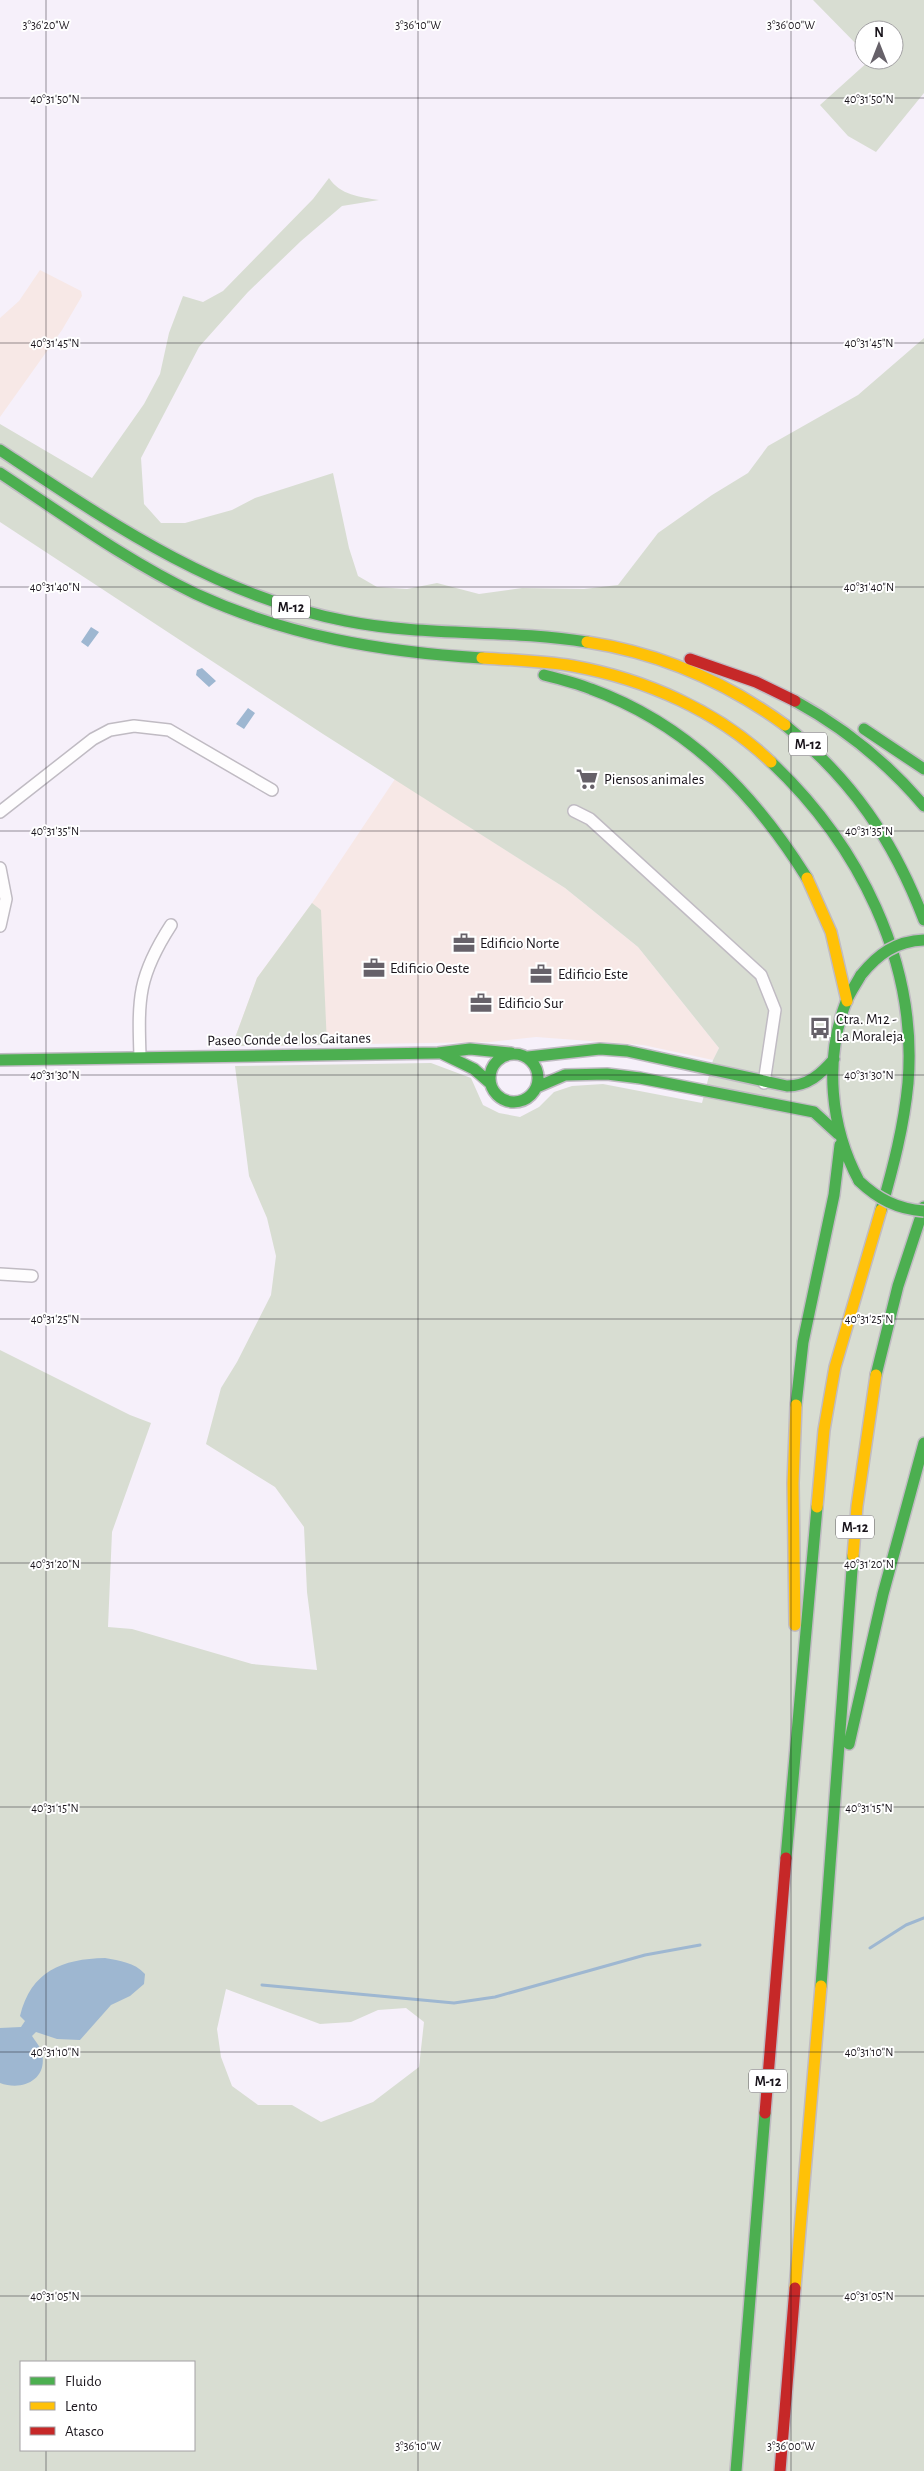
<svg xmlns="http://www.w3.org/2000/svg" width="924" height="2471" viewBox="0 0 924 2471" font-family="'Alegreya Sans',sans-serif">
  <rect width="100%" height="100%" fill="#f6f0fa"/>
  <path fill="#f7e8e6" d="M 40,270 L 81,291 L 82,296 L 62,330 L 0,417 L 0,318 L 19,301 Z
    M 395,779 L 565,888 L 638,947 L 719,1048 L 713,1060 L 643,1045 L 536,1037 L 490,1042 L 232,1046 L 257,978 L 312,903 Z"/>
  <path fill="#d8ddd2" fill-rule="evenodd" d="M 813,0 L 924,0 L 924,93 L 876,152 L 848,136 L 820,105 L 870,60 L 894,60 L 894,30 L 864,30 L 864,52 Z
    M 329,178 C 340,195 360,197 379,200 L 342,206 L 301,241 L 248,292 L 199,347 L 141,458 L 144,504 L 161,523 L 185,523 L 232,510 L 255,498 L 333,473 L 349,548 L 358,576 L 377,587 L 407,589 L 437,583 L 479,594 L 522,588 L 584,589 L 618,585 L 658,533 L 712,495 L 748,473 L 768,446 L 858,395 L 924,338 L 924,2471 L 0,2471 L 0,1350 L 130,1415 L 151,1423 L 112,1532 L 108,1627 L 132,1629 L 252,1664 L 317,1670 L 307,1592 L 304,1527 L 275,1487 L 206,1444 L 221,1388 L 237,1362 L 271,1295 L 276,1256 L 267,1218 L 249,1176 L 235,1066 L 431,1063 L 471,1078 L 483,1105 L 499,1113 L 520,1117 L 539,1107 L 554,1092 L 572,1086 L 603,1084 L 702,1103 L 713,1060 L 719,1048 L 638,947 L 565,888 L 323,734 L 0,522 L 0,424 L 92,478 L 144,404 L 160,374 L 169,333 L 183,296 L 203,302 L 223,291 L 313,199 ZM 226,1989 L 320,2024 L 351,2022 L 378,2010 L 406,2008 L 424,2022 L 419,2067 L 373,2102 L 321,2122 L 292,2105 L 258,2105 L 232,2086 L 221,2057 L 217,2029 ZM 21,2362 L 194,2362 L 194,2450 L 21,2450 Z
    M 312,903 L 321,910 L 327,1045 L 232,1046 L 257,978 Z"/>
  <path fill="#9eb7d1" d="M 91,627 L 99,632 L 88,647 L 81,642 Z
    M 202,668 L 216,681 L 209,687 L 196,675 L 197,670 Z
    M 248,708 L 255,713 L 244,729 L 236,724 Z
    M 105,1958 C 120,1961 134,1962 145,1974 L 144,1984 L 130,1996 L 111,2005 L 80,2040 L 57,2039 L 36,2032 L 32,2036 C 35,2041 39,2045 41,2050 C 50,2078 24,2092 0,2083 L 0,2028 L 21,2027 L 25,2021 L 20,2016 C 31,1971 62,1959 105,1958 Z"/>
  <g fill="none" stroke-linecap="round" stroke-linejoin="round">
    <path stroke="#9eb7d1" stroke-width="3" d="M 870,1948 L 906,1925 L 924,1918
      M 262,1985 L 454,2003 L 495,1997 L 645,1955 L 700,1945"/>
    <g stroke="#c0bbc3" stroke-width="14">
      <path id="street" d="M 574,811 L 590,819 L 761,975 L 775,1010 L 764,1083
        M 0,812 L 93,739 L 110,730 L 134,726 L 169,730 L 272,790
        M 0,868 L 6,899 L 0,926
        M 140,1056 C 138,998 138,976 171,925
        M 0,1274 L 32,1276"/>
    </g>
    <g stroke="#c0bbc3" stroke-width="14">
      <path id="fast" d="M 0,450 C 109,522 216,596 346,621 C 426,637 508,629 587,642
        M 0,473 C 64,515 127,561 196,594 C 287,636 382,652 482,658
        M 544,675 C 560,679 576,683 591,689 C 687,724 754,793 807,878
        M 795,701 C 846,729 887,762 924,806
        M 785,725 C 852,780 893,839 924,920
        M 864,729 L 924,769
        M 771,762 C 858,844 918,961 908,1083 C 904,1126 893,1168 881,1210
        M 441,1053 L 474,1069 L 490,1083
        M490 1078a24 24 0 1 1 48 0a24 24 0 1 1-48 0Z
        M 528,1057 L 600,1049 L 627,1051 L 787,1086 C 808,1086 821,1074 834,1059
        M 0,1060 L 438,1053 L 470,1049 L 511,1053
        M 537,1087 L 565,1075 L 607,1074 L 640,1078 L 814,1112 L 838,1134
        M 859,1181 C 830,1127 824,1060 846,1002 C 850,992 856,984 861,975
        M 876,1375 L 898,1286 L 924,1207
        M 796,1405 L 803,1342 L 834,1195 L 840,1145
        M 849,1744 L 883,1594 L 924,1443
        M 786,1858 L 817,1507
        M 821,1986 L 853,1556
        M 736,2471 L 765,2113"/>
    </g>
    <g stroke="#c0bbc3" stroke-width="14">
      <path id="slow" d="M 587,642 C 660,653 726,682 785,725
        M 482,658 C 512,660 543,661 573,666 C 645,679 718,711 771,762
        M 807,878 L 831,932 L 847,1001
        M 817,1507 L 824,1430 L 835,1367 L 881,1210
        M 853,1556 L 857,1506 L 876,1375
        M 795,1625 L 793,1483 L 796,1405
        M 795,2288 L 821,1986"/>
    </g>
    <g stroke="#c0bbc3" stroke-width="14">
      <path id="jam" d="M 690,659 L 756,682 L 795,701
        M 765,2113 L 786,1858
        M 780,2471 L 795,2288"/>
    </g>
    <use href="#street" stroke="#fefdfe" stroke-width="11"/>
    <use href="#fast" stroke="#4caf50" stroke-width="11"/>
    <use href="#slow" stroke="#ffc107" stroke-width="11"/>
    <use href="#jam" stroke="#c62828" stroke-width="11"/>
    <g stroke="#c0bbc3" stroke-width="14" stroke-linecap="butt">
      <path id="fast-bridge" d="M 861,975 C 878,954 896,941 924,940
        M 859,1181 C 878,1199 897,1209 924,1211"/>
    </g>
    <use href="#fast-bridge" stroke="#4caf50" stroke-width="11"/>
  </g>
  <path fill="none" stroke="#19141b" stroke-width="1" stroke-opacity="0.45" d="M 46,0 L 46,2362M 418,0 L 418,2471M 791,0 L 791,2471M 0,98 L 924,98M 0,343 L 924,343M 0,587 L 924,587M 0,831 L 924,831M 0,1075 L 924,1075M 0,1319 L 924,1319M 0,1563 L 924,1563M 0,1807 L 924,1807M 0,2052 L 924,2052M 0,2296 L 924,2296M 46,2450 L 46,2471"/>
  <defs>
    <g id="supermarket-bare" transform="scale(1.725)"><path d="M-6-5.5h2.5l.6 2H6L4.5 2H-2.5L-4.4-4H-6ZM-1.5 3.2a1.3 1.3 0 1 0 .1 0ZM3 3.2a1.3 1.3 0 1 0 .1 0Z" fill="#666169" stroke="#fff" stroke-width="2.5" paint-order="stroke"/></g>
    <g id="office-bare" transform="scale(1.725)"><path d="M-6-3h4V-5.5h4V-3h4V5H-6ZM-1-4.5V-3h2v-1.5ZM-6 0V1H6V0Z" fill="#666169" stroke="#fff" stroke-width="2.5" paint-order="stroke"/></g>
    <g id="bus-bare" transform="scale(1.725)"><path d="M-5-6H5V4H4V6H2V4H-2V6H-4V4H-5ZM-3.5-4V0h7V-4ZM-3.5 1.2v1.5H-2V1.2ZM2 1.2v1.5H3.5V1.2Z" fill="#666169" stroke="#fff" stroke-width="2.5" paint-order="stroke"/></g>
  </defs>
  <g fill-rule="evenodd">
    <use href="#supermarket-bare" x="587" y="779"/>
    <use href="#office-bare" x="464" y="943"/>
    <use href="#office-bare" x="374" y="968"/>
    <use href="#office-bare" x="541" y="974"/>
    <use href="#office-bare" x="481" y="1003"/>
    <use href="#bus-bare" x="820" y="1028"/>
  </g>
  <g text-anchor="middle" stroke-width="4" stroke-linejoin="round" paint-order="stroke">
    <g fill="#fff" stroke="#5e5a5f" stroke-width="1">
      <rect x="272" y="595.5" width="38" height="23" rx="4"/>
      <rect x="789" y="732.5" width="38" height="23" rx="4"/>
      <rect x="836" y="1515.5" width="38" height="23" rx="4"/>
      <rect x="749" y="2069.5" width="38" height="23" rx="4"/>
    </g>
    <g font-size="14" font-weight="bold" fill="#19141b">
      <text x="291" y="612">M-12</text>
      <text x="808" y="749">M-12</text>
      <text x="855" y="1532">M-12</text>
      <text x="768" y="2086">M-12</text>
    </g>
    <g font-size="15" fill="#19141b" stroke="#fff" text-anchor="start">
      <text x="604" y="784">Piensos animales</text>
      <text x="480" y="948">Edificio Norte</text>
      <text x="390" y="973">Edificio Oeste</text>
      <text x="558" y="979">Edificio Este</text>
      <text x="498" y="1008">Edificio Sur</text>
      <text x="836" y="1024">Ctra. M12 -<tspan x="836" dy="17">La Moraleja</tspan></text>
    </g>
    <g font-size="15" fill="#19141b" stroke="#fff">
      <text transform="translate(289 1039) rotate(-1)" y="5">Paseo Conde de los Gaitanes</text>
    </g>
  </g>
  <g font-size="12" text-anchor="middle" fill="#19141b" stroke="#fff" stroke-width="4" stroke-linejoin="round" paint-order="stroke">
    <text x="46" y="29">3°36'20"W</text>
    <text x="418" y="29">3°36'10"W</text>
    <text x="791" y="29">3°36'00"W</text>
    <text x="55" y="103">40°31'50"N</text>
    <text x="869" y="103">40°31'50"N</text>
    <text x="55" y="347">40°31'45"N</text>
    <text x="869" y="347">40°31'45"N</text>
    <text x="55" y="591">40°31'40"N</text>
    <text x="869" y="591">40°31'40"N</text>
    <text x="55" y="835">40°31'35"N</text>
    <text x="869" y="835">40°31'35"N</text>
    <text x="55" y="1079">40°31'30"N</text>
    <text x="869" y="1079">40°31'30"N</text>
    <text x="55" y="1323">40°31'25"N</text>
    <text x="869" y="1323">40°31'25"N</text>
    <text x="55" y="1568">40°31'20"N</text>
    <text x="869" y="1568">40°31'20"N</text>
    <text x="55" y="1812">40°31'15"N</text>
    <text x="869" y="1812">40°31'15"N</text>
    <text x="55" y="2056">40°31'10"N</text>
    <text x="869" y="2056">40°31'10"N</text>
    <text x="55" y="2300">40°31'05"N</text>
    <text x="869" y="2300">40°31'05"N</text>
    <text x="418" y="2450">3°36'10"W</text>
    <text x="791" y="2450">3°36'00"W</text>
  </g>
  <rect x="20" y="2361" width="175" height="90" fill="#ffffff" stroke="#a3a1a4"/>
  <rect x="30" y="2377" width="25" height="8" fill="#4caf50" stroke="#a3a1a4"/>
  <text x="65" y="2386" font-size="15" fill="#19141b">Fluido</text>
  <rect x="30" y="2402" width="25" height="8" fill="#ffc107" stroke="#a3a1a4"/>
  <text x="65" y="2411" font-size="15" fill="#19141b">Lento</text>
  <rect x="30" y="2427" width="25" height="8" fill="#c62828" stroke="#a3a1a4"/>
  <text x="65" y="2436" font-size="15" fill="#19141b">Atasco</text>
  <g transform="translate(879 45)"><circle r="24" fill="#ffffff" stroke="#a3a1a4"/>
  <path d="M0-4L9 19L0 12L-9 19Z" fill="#666169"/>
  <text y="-8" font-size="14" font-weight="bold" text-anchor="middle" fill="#19141b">N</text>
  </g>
</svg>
